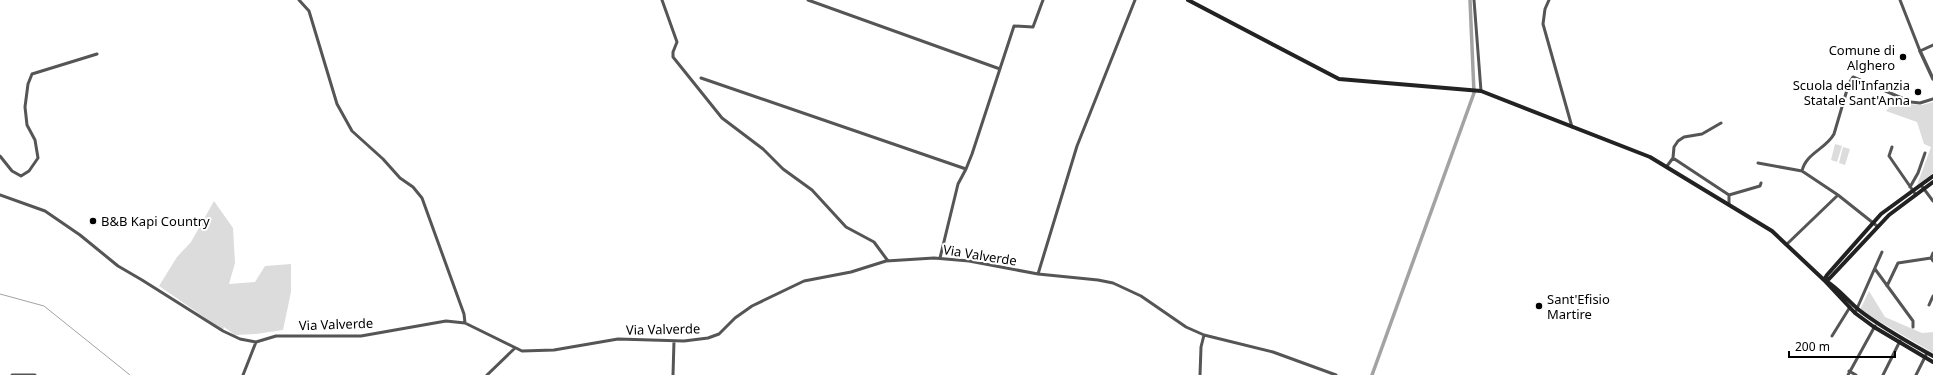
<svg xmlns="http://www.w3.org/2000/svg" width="1933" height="375" viewBox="0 0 1933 375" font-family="'Noto Sans',sans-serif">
  <rect width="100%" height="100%" fill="#fff"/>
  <path fill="#dcdcdc" d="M 1933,102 L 1933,173 L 1917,185 L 1931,147 L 1924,144 L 1917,122 L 1886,111 L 1894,103 L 1922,105 Z
    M 1835,144 L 1842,146 L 1837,162 L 1831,160 Z
    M 1843,147 L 1850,149 L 1845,165 L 1839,163 Z
    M 214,201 L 233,228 L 235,263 L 229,284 L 255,282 L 265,266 L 291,264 L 291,292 L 283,330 L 256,334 L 235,335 L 224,327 L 223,330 L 159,286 L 177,257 L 191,242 Z
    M 1869,291 L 1885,317 L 1922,333 L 1933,332 L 1933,353 L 1860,310 Z"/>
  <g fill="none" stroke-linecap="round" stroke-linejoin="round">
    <path stroke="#a3a3a3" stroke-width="1" d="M 0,294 L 44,306 L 130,375"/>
    <path stroke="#a3a3a3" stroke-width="3.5" d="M 1372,375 L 1474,93 L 1470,0"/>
    <path stroke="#555" stroke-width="3" d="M 299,0 L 309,11 L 337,104 L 352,131 L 383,159 L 400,178 L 413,187 L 422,198 L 464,314 L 465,323
      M 662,0 L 677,42 L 673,52 L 673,57 L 722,118 L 763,149 L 783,169 L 812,190 L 846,227 L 874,242 L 888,261
      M 808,0 L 1000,69
      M 1474,0 L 1481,91
      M 1549,0 L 1545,9 L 1543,24 L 1572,127
      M 1900,0 L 1920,51 L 1933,45
      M 701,78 L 966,169
      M 1892,147 L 1889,156 L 1916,195
      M 0,156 L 12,171 L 21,176 L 29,171 L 38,158 L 35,140 L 27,125 L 25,107 L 28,84 L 32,74 L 97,54
      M 1673,158 L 1729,195
      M 1758,163 L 1802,171 L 1838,195 L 1877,226
      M 1667,166 L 1673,158 L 1674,147 L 1678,141 L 1684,137 L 1702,134 L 1721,123
      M 1802,171 C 1806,153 1826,149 1834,134 L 1849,83 L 1853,77 L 1911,102 L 1920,103 L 1933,99
      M 1921,185 L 1933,201
      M 1910,187 L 1918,173 L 1925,153
      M 0,195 L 45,211 L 80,235 L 118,266 L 142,280 L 223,331 L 240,339 L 256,342 L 276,336 L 361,336 L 446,321 L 465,323 L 522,351 L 554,350 L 618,339 L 684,341 L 708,338 L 719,334 L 735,318 L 752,306 L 804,281 L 851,272 L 886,261 L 934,258 L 969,261 L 1038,274 L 1098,280 L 1113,283 L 1141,296 L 1186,327 L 1204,335 L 1273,352 L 1336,375
      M 1729,195 L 1760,186 L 1761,183
      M 1729,195 L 1729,205
      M 1787,244 L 1838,195
      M 1933,253 L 1931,258 L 1933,261
      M 940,258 L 958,184 L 966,169 L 972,154 L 1014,26 L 1033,27 L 1043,0
      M 1875,269 L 1913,321 L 1913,327
      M 1038,274 L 1077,146 L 1135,0
      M 1887,286 L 1898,263 L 1931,258
      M 1929,305 L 1933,296
      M 1855,313 L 1882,252
      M 1832,336 L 1850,307
      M 1849,371 L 1856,375
      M 12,375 L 35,375
      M 243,375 L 256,342
      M 487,375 L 515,348
      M 673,375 L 674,341
      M 1200,375 L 1201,347 L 1204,335
      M 1848,375 L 1875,326
      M 1883,375 L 1900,341
      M 1916,375 L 1927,353"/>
    <path stroke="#555" stroke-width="3.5" d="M 1920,51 L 1933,79"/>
    <path stroke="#222" stroke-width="4" d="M 1188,0 L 1339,79 L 1481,91 L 1650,157 L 1772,231 L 1824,280 L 1855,313 L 1874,327 L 1933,362
      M 1824,280 L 1827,275 L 1881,214 L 1933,176
      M 1824,280 L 1829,279 L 1889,215 L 1933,182
      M 1826,281 C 1839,289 1848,301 1859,310 C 1882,328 1908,342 1933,356"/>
  </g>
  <g fill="#000" stroke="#fff" stroke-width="1.5">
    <circle cx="1903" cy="57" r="4"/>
    <circle cx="1918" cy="92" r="4"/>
    <circle cx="93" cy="221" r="4"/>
    <circle cx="1539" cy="306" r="4"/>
  </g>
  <g text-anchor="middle" stroke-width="4" stroke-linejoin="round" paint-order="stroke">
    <g font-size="13" fill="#000" stroke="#fff" text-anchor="end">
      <text x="1895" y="55">Comune di<tspan x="1895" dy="15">Alghero</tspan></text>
      <text x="1910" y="90">Scuola dell'Infanzia<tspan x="1910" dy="15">Statale Sant'Anna</tspan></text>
      <text x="101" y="226" text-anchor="start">B&amp;B Kapi Country</text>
      <text x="1547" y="304" text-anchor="start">Sant'Efisio<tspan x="1547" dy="15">Martire</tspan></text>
    </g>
    <g font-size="13" fill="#000" stroke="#fff">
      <text transform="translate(980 255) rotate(9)" y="5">Via Valverde</text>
      <text transform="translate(336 324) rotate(-2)" y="5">Via Valverde</text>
      <text transform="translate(663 329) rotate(-1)" y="5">Via Valverde</text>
    </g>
  </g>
  <path d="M1789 351v6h106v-6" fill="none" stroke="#000000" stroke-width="2"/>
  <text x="1795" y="351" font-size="12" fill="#000000" stroke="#ffffff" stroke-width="3" paint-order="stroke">200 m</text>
</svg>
